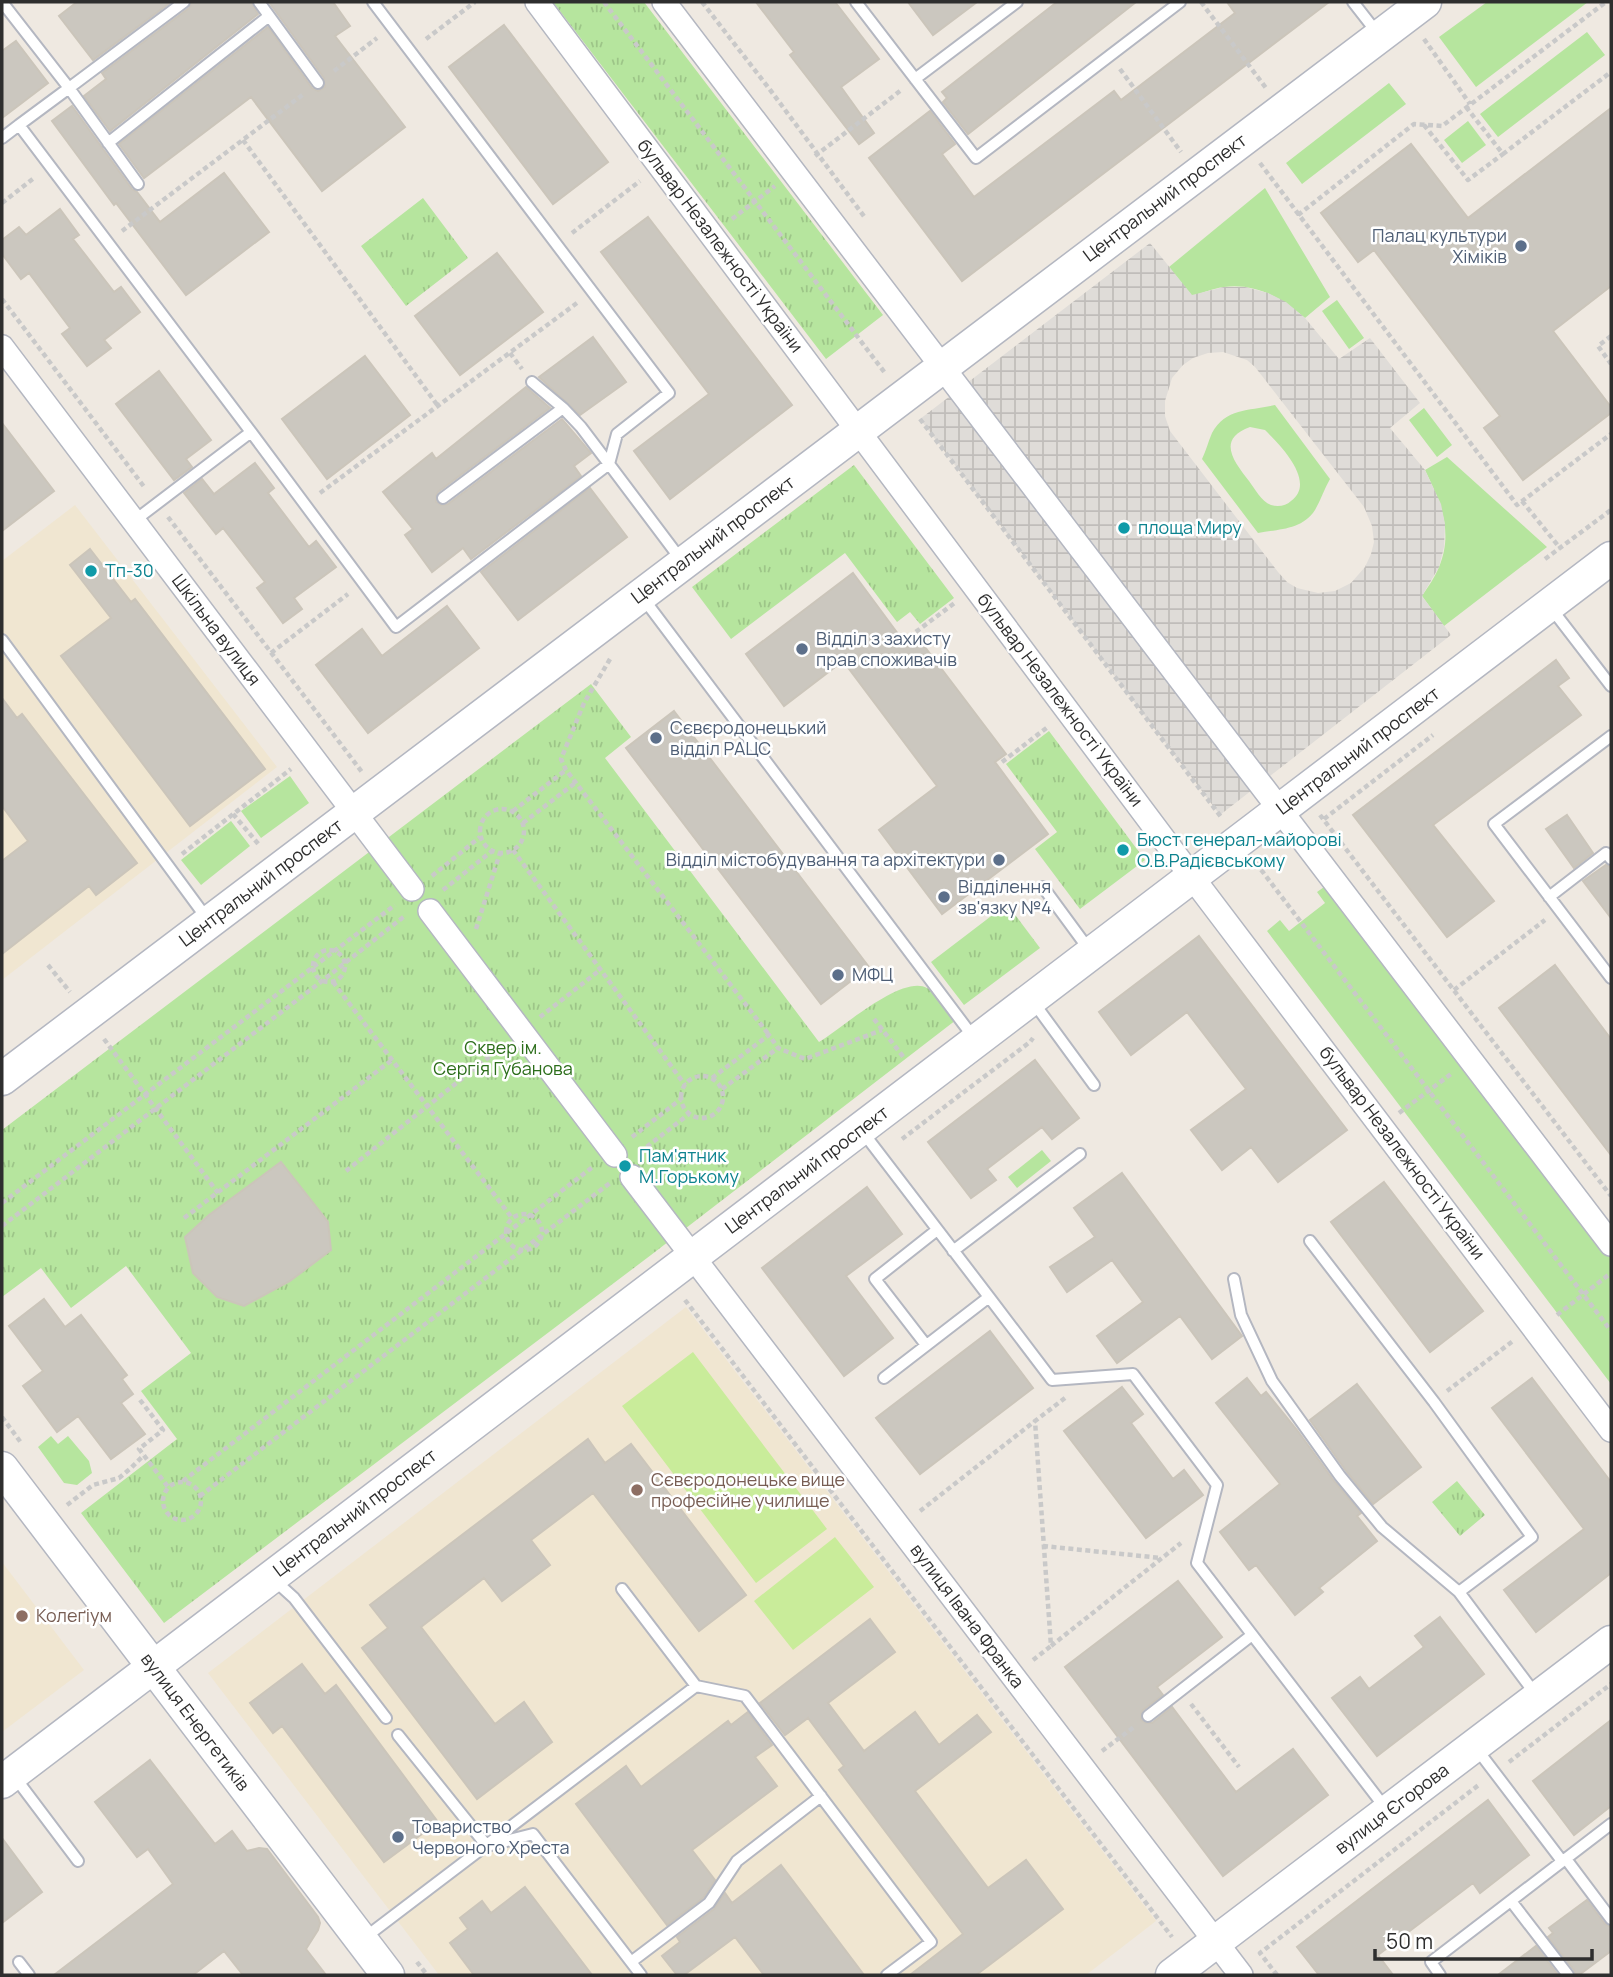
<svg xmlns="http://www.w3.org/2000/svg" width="1613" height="1977" viewBox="0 0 1613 1977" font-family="Manrope,sans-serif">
  <defs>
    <pattern id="park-tufts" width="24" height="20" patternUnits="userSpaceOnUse" patternTransform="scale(1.75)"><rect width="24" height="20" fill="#b6e59e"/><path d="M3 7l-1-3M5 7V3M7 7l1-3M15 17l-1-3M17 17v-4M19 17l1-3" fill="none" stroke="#9dc588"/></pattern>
    <pattern id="plaza-grid" width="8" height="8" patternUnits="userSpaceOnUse" patternTransform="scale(1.75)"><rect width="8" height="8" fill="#dfdcd8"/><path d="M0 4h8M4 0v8" fill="none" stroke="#c0bdba"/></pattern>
  </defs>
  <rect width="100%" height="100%" fill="#efe9e1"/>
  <path fill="#f0e6d1" d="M 75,505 L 277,767 L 2,980 L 2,561 Z
    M 686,1307 L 1156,1921 L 1086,1975 L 439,1975 L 208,1673 Z
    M 2,1562 L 84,1670 L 2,1732 Z"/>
  <path fill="#b6e59e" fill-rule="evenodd" d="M 1487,2 L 1588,2 L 1476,87 L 1439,37 Z
    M 1587,32 L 1605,55 L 1498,137 L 1480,114 Z
    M 1389,83 L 1406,104 L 1302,184 L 1286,163 Z
    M 1468,121 L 1486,145 L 1462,163 L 1444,140 Z
    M 1265,188 L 1330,297 L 1305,318 C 1282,298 1256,283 1224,287 C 1214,288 1203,293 1192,296 L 1169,267 Z
    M 1337,300 L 1364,338 L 1349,349 L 1322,311 Z
    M 1275,405 L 1330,479 C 1324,489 1321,500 1315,510 C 1302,530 1279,529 1258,533 L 1202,459 C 1206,451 1208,442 1212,433 C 1226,407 1251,411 1275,405 ZM 1250,427 L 1265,430 C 1280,445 1317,482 1291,501 C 1286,506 1278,507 1271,505 C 1261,501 1255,489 1249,481 C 1234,462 1216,439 1250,427 Z
    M 1424,408 L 1452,445 L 1437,457 L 1409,420 Z
    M 1447,457 L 1547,547 L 1444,626 L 1422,596 C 1428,587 1435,577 1439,567 C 1454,531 1440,502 1425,470 Z
    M 290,776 L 309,803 L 261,838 L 241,811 Z
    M 231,821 L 250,846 L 201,885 L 181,860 Z
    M 1331,882 L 1611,1250 L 1611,1384 L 1267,931 L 1280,920 L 1289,931 L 1325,903 L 1317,892 Z
    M 1042,1150 L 1051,1161 L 1017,1188 L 1008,1177 Z
    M 51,1436 L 58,1444 L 68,1436 L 89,1461 L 92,1473 L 77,1485 L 64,1483 L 38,1447 Z"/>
  <path fill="url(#park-tufts)" d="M 553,2 L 644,2 L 883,315 L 826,359 Z
    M 423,198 L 468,258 L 406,306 L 361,246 Z
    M 854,465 L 954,598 L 920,624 L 910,612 L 897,622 L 845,553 L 731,639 L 692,587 Z
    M 591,684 L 631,737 L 605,758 L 819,1042 C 841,1029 902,974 927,988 C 940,994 948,1009 956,1020 L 651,1255 L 164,1623 L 81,1513 L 177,1439 L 141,1391 L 191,1353 L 126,1266 L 71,1308 L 41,1268 L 2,1297 L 2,1130 Z
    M 1049,731 L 1145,860 L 1080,909 L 1035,849 L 1057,832 L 1006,764 Z
    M 1007,904 L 1040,948 L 964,1005 L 931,962 Z
    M 1457,1481 L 1485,1515 L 1460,1536 L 1432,1502 Z"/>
  <path fill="#c9ec9a" d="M 693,1352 L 827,1529 L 756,1583 L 622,1406 Z
    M 835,1537 L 874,1587 L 793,1650 L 754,1601 Z"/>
  <path fill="url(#plaza-grid)" fill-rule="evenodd" d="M 1150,243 L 1192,295 L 1224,287 L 1245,287 L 1268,293 L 1286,302 L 1305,318 L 1339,359 L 1370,338 L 1420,403 L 1390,428 L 1425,470 L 1441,504 L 1445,524 L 1444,547 L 1439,567 L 1422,596 L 1451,635 L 1220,815 L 920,419 ZM 1223,352 L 1247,360 L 1255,367 L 1364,507 L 1372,526 L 1374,542 L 1371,554 L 1365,567 L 1351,583 L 1335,591 L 1318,593 L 1297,588 L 1287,582 L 1278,572 L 1170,431 L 1165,416 L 1165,401 L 1172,378 L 1183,365 L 1193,358 L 1208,353 Z"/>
  <path fill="#cbc7bf" stroke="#cbc5ba" stroke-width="2" d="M 77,2 L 171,2 L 93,60 L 59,16 Z
    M 192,2 L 251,2 L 258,14 L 110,131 L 84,96 L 106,79 L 102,73 L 189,8 Z
    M 269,2 L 333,2 L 350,26 L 335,36 L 405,127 L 322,191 L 251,97 L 144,178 L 119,144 L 268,27 L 312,88 L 318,91 L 325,87 L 324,78 Z
    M 756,2 L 835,2 L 879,59 L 841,87 L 874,133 L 859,144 L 790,55 L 794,52 Z
    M 908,2 L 977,2 L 933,35 Z
    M 1057,2 L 1136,2 L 968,134 L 943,102 L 947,98 L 942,92 Z
    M 1227,2 L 1329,2 L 962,281 L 869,158 L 930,111 L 955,144 L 942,154 L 974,197 L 1114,91 L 1121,100 L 1235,13 Z
    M 504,25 L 608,162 L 553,204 L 449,67 Z
    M 16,41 L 48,83 L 2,118 L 2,51 Z
    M 72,106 L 132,189 L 137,192 L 160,222 L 224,173 L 269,232 L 186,295 L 116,203 L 114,205 L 52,121 Z
    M 1611,108 L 1611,286 L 1553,331 L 1611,407 L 1611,413 L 1523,480 L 1484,428 L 1500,416 L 1374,250 L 1358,262 L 1321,213 L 1411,144 L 1468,218 Z
    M 60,209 L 79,235 L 73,239 L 114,292 L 121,287 L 140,312 L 104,340 L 111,348 L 87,366 L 62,334 L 70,328 L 29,273 L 21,279 L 2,254 L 2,240 L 19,227 L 26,235 Z
    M 648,217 L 792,405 L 670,499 L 634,451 L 709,394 L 601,252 Z
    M 497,253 L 543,312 L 460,375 L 415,316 Z
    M 593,337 L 626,382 L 580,415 L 539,377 Z
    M 365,356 L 410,415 L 327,479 L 282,419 Z
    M 159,371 L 211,440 L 186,459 L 192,467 L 174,480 L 116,404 Z
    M 526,387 L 550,408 L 438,492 L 436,496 L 436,502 L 441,505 L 448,504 L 562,419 L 591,453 L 574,466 L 581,476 L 471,559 L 463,548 L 432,572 L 405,535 L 413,529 L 383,492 L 432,453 L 436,459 Z
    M 2,423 L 54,491 L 2,531 Z
    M 255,463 L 274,488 L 268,493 L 309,547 L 316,541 L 336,567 L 294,598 L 302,609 L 283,623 L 257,588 L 265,582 L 223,528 L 216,534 L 184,493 L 202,479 L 214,494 Z
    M 590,488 L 627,537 L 518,620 L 481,572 Z
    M 90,549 L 131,602 L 135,599 L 265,769 L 190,826 L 61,656 L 111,618 L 70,565 Z
    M 853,573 L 907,646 L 918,638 L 1006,754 L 995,762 L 1048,834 L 942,914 L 879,830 L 937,786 L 843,661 L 784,706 L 746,654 Z
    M 447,606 L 479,648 L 368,733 L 316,665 L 362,629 L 382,656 Z
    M 1556,660 L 1569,678 L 1558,686 L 1581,715 L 1433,825 L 1494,901 L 1447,937 L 1353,815 Z
    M 2,698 L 17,718 L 22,714 L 137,863 L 96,895 L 89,886 L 2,954 L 2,861 L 28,841 L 2,806 Z
    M 674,711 L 869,967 L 821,1004 L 626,748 Z
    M 1567,815 L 1593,853 L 1574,868 L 1546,829 Z
    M 1606,865 L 1611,867 L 1611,918 L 1583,881 Z
    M 1199,936 L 1347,1130 L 1278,1182 L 1251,1147 L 1222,1170 L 1191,1130 L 1246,1089 L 1187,1012 L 1131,1055 L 1099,1012 Z
    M 1555,965 L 1611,1039 L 1611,1155 L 1499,1008 Z
    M 1035,1060 L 1079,1118 L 1052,1139 L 1042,1127 L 987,1169 L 996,1180 L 971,1198 L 928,1142 Z
    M 281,1162 L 328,1222 L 331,1250 L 290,1281 L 244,1306 L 217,1297 L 193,1273 L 185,1237 L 209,1215 Z
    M 1122,1173 L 1242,1336 L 1212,1359 L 1180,1316 L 1117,1363 L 1097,1336 L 1143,1302 L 1112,1260 L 1067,1292 L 1050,1267 L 1095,1237 L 1074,1208 Z
    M 1384,1182 L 1483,1311 L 1430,1352 L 1331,1222 Z
    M 867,1187 L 902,1234 L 846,1276 L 893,1338 L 844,1376 L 762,1268 Z
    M 44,1299 L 65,1327 L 81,1315 L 127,1375 L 122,1379 L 133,1394 L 121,1403 L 145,1434 L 111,1459 L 78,1416 L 57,1432 L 23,1386 L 43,1371 L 9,1326 Z
    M 990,1331 L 1033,1388 L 920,1474 L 876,1418 Z
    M 1247,1378 L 1261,1396 L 1266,1392 L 1297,1430 L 1334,1481 L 1361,1513 L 1357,1516 L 1377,1541 L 1319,1588 L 1323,1592 L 1295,1615 L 1256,1565 L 1249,1570 L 1220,1532 L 1280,1484 L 1216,1403 Z
    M 1532,1378 L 1611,1482 L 1611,1573 L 1536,1632 L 1504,1590 L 1584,1529 L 1492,1408 Z
    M 1357,1384 L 1421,1467 L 1373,1504 L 1346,1471 L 1310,1420 Z
    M 1122,1387 L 1143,1414 L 1131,1423 L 1173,1479 L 1184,1470 L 1203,1495 L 1146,1538 L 1064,1431 Z
    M 588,1439 L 605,1463 L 631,1444 L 746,1595 L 699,1631 L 593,1493 L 531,1540 L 550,1565 L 502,1601 L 484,1578 L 421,1627 L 495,1724 L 524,1702 L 552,1742 L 477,1799 L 362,1648 L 388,1628 L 370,1605 Z
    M 1178,1581 L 1222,1637 L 1157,1687 L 1163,1695 L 1143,1710 L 1141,1714 L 1141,1720 L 1146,1723 L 1152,1723 L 1172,1707 L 1236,1792 L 1293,1749 L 1328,1795 L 1223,1876 L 1065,1667 Z
    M 1440,1617 L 1484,1674 L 1377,1756 L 1332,1698 L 1360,1677 L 1369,1689 L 1424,1647 L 1415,1636 Z
    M 870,1619 L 895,1652 L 828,1703 L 864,1751 L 915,1712 L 939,1745 L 977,1715 L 991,1732 L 915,1791 L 988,1888 L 1026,1860 L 1063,1909 L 976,1975 L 910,1975 L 963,1934 L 839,1770 L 844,1766 L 808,1718 L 785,1735 L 760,1703 Z
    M 302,1664 L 325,1694 L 336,1685 L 438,1822 L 384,1862 L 282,1726 L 273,1733 L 250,1703 Z
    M 748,1712 L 772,1745 L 755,1757 L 777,1786 L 692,1850 L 715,1880 L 703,1898 L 667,1925 L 576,1804 L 626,1766 L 641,1787 L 728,1721 L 731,1725 Z
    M 1611,1720 L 1611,1806 L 1574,1835 L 1533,1781 Z
    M 150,1760 L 215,1844 L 232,1831 L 247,1851 L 259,1848 L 267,1849 L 318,1917 L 320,1923 L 318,1930 L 306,1949 L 326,1975 L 243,1975 L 224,1951 L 193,1975 L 54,1975 L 173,1884 L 148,1849 L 137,1857 L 95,1802 Z
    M 1488,1800 L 1529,1855 L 1480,1893 L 1473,1883 L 1378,1955 L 1393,1975 L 1319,1975 L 1297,1947 Z
    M 2,1838 L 42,1892 L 2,1923 Z
    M 781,1865 L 864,1975 L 764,1975 L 735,1937 L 684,1975 L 677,1975 L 662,1956 L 680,1942 L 677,1937 L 714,1909 L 725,1893 L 732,1903 Z
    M 525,1887 L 592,1975 L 474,1975 L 450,1943 L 468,1929 L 460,1918 L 482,1901 L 491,1913 Z
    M 1587,1900 L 1605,1924 L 1611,1927 L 1611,1951 L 1579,1975 L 1576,1975 L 1574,1970 L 1548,1937 L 1553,1933 L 1549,1928 Z
    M 1536,1946 L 1558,1975 L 1498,1975 Z"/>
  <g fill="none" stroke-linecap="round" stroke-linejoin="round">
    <g stroke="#b4b7c1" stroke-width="14">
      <path id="lane" d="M 2,2 L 69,88 L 19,125 L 251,432 L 134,521
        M 259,2 L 318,83
        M 373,2 L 669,393 L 617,434 L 609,464 L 581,427 L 563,408 L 532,382
        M 856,2 L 976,158 L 1180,2
        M 1353,2 L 1378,34
        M 915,79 L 1017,2
        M 2,138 L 19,125
        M 108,143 L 269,16
        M 138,184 L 69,88 L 184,2
        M 251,432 L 396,627 L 609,464 L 682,561
        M 443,498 L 563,408
        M 643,598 L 974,1038
        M 1551,608 L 1611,686
        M 2,640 L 208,920
        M 1611,736 L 1494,824 L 1611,978
        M 1043,887 L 1090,951
        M 1549,897 L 1606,853 L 1611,859
        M 1034,1003 L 1094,1085
        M 862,1131 L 989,1297 L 884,1378
        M 1310,1241 L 1434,1402 L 1532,1537 L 1459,1592
        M 953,1251 L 1080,1154
        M 1234,1279 L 1241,1315 L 1272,1381 L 1340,1476 L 1382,1527 L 1459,1592 L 1536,1695
        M 989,1297 L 1052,1380 L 1133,1374 L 1217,1485 L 1197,1563 L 1386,1809
        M 926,1345 L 875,1279 L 937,1230
        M 273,1579 L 294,1598 L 386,1718
        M 622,1589 L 696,1686 L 745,1696 L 931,1942 L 887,1975
        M 1148,1716 L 1252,1635
        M 398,1735 L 487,1846 L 533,1834 L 641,1975
        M 1476,1748 L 1562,1861
        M 14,1776 L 78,1861
        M 1566,1859 L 1611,1919
        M 1511,1901 L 1568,1975
        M 363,1939 L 696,1686
        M 19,1962 L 29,1975
        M 631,1962 L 709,1903 L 737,1861 L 821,1796
        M 1440,1975 L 1431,1962 L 1611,1824"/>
    </g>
    <g stroke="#b4b7c1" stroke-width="26">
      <path id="street" d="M 537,2 L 1192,877 L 1611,1430
        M 664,2 L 1611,1244
        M 2,347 L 412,889
        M 430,911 L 615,1155
        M 632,1177 L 1241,1975"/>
    </g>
    <g stroke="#b4b7c1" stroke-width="35">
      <path id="secondary" d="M 2,1079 L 1425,2
        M 2,1468 L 388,1975
        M 2,1782 L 1611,558
        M 1172,1975 L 1611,1642"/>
    </g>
    <path stroke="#c9c9c9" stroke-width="4.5" stroke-dasharray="5 3.5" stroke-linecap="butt" d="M 604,2 L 885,373
      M 702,2 L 771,91 L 866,219
      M 1201,2 L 1266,88
      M 426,39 L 475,2
      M 1424,39 L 1470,104
      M 1120,69 L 1181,152
      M 334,71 L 377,38
      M 1466,107 L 1503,154 L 1611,72
      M 1424,125 L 1468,180 L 1503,154
      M 243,140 L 438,406
      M 815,156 L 900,91
      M 1260,163 L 1517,505 L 1611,434
      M 2,203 L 34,178
      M 1298,215 L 1414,124 L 1442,126 L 1606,2
      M 732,219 L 775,186
      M 122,231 L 305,93
      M 572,233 L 640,181
      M 2,299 L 145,488
      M 1611,336 L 1598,346 L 1611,364
      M 510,353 L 522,369
      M 920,419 L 1221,817
      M 320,493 L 577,303
      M 1522,501 L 1560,548
      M 168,517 L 362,772
      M 1545,559 L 1611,510
      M 909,637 L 956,602
      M 271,653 L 348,594
      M 610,659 L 584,703 L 561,759 L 566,770 L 769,1035
      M 1002,762 L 1049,726
      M480 831a22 22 0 1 1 44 0a22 22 0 1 1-44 0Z
      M 513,811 L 566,770
      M 233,814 L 260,846
      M 1320,815 L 1611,1196
      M 1324,819 L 1433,735
      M 523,823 L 575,783
      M 513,850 L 685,1085
      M 182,854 L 291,769
      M 1256,863 L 1611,1331
      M 432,876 L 480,837
      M 443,890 L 492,851
      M 476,929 L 500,853
      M313 966a16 16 0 1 1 32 0a16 16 0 1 1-32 0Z
      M 48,965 L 70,992
      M 333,982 L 512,1218
      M 1454,990 L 1545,920
      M 540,1017 L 600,970
      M 874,1019 L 905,1059
      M 104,1039 L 218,1193
      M681 1097a21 21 0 1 1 42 0a21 21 0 1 1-42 0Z
      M 712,1078 L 769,1035 L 778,1048 L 805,1059 L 882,1030
      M 722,1089 L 778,1048
      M 1399,1113 L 1451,1074
      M 632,1137 L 681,1099
      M 902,1139 L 1030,1042 L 1033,1038
      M 640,1152 L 689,1114
      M 346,1171 L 503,1046
      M 2,1203 L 395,905
      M506 1232a18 18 0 1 1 36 0a18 18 0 1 1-36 0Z
      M 184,1218 L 392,1060
      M 2,1226 L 322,981 L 406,915
      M 685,1300 L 1172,1937
      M 1557,1315 L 1611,1273
      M 1447,1391 L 1513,1341
      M 1065,1398 L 1035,1421 L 1051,1646 L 1181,1543
      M 140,1400 L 163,1430 L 139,1449 L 168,1487
      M 2,1417 L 22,1444
      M 183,1481 L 594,1166
      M163 1501a19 19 0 1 1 38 0a19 19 0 1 1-38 0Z
      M 200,1496 L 610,1183
      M 67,1505 L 93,1485 L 119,1478 L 131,1468 L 144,1455
      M 920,1511 L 1035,1421
      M 1043,1546 L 1161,1558
      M 1033,1660 L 1051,1646
      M 1191,1704 L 1239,1767
      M 1102,1751 L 1134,1727
      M 1509,1762 L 1611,1684
      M 417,1962 L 427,1975
      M 1277,1975 L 1260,1953 L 1480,1784"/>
    <use href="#lane" stroke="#fff" stroke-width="10"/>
    <use href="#street" stroke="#fff" stroke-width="23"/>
    <use href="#secondary" stroke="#fff" stroke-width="32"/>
  </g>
  <g fill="#5c6f8a" stroke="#fff" stroke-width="2.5">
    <circle cx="1521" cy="246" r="7"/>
    <circle cx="802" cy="649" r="7"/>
    <circle cx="656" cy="738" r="7"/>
    <circle cx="999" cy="860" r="7"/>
    <circle cx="944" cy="897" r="7"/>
    <circle cx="838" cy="975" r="7"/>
    <circle cx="398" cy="1837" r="7"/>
  </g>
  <g fill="#0f9aa8" stroke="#fff" stroke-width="2.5">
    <circle cx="1124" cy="528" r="7"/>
    <circle cx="91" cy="571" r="7"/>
    <circle cx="1123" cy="850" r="7"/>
    <circle cx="625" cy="1166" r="7"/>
  </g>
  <g fill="#8d6e63" stroke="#fff" stroke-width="2.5">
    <circle cx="637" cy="1490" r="7"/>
    <circle cx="22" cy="1616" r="7"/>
  </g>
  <g text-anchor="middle" stroke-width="5" stroke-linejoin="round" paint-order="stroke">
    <g font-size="18" fill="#2e2e2e" stroke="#fff">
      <text transform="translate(1165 198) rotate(-37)" y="6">Центральний проспект</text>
      <text transform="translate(720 246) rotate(53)" y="6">бульвар Незалежності України</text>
      <text transform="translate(713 540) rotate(-37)" y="6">Центральний проспект</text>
      <text transform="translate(216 630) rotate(53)" y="6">Шкільна вулиця</text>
      <text transform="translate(1060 700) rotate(53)" y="6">бульвар Незалежності України</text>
      <text transform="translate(1358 751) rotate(-37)" y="6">Центральний проспект</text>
      <text transform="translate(261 883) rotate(-37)" y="6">Центральний проспект</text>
      <text transform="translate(1402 1153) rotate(53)" y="6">бульвар Незалежності України</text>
      <text transform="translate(807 1170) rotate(-37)" y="6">Центральний проспект</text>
      <text transform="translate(355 1513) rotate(-37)" y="6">Центральний проспект</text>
      <text transform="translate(967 1616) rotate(53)" y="6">вулиця Івана Франка</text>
      <text transform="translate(195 1722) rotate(53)" y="6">вулиця Енергетиків</text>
      <text transform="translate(1392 1809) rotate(-37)" y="6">вулиця Єгорова</text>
    </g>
    <g font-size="18" fill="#4e5e75" stroke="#fff" text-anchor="start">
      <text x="1507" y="242" text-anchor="end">Палац культури<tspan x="1507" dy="21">Хіміків</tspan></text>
      <text x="816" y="645">Відділ з захисту<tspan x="816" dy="21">прав споживачів</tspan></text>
      <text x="670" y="734">Сєвєродонецький<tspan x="670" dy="21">відділ РАЦС</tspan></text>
      <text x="985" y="866" text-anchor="end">Відділ містобудування та архітектури</text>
      <text x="958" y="893">Відділення<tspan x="958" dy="21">зв'язку №4</tspan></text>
      <text x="852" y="981">МФЦ</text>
      <text x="412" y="1833">Товариство<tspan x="412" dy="21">Червоного Хреста</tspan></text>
    </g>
    <g font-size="18" fill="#0d838f" stroke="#fff" text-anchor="start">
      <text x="1138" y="534">площа Миру</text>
      <text x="105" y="577">Тп-30</text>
      <text x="1137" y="846">Бюст генерал-майорові<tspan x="1137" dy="21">О.В.Радієвському</tspan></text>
      <text x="639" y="1162">Пам'ятник<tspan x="639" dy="21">М.Горькому</tspan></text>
    </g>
    <g font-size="18" fill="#2c6e1b" stroke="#fff">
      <text x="503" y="1054">Сквер ім.<tspan x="503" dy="21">Сергія Губанова</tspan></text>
    </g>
    <g font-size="18" fill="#785e54" stroke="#fff" text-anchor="start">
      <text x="651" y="1486">Сєвєродонецьке вище<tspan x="651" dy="21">професійне училище</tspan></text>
      <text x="36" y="1622">Колеґіум</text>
    </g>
  </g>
  <rect width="1613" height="1977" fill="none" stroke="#2e2e2e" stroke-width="7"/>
  <path d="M1375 1949v10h217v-10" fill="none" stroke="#2e2e2e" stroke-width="3.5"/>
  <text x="1386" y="1949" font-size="21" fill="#2e2e2e" stroke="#ffffff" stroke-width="5" paint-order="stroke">50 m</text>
</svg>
